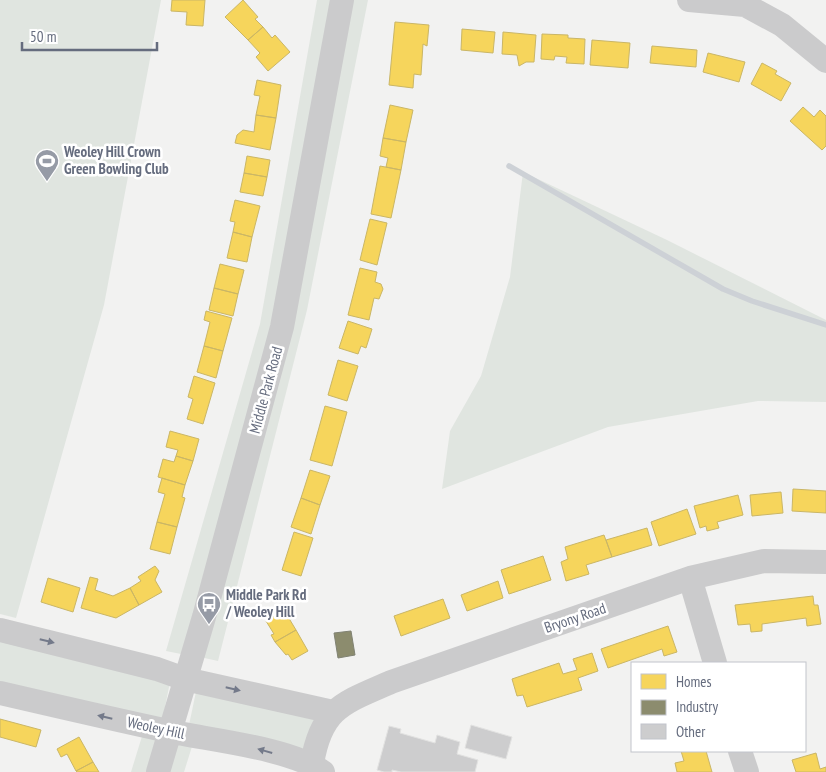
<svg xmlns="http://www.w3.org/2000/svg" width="826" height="772" viewBox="0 0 826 772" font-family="'PT Sans Narrow',sans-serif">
  <rect width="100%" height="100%" fill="#f2f2f1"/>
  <path fill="#e0e5e0" d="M 0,0 L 161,0 L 104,305 L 16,618 L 0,614 Z
    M 317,0 L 332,0 L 277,319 L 186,655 L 166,651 L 260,324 Z
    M 347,0 L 368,0 L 307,310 L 218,661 L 200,657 Z
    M 523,172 L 667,240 L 826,320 L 826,402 L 758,401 L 608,427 L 442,489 L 450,431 L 481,376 L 510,277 Z
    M 0,639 L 170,682 L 162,722 L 0,686 Z
    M 197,687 L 318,715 L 304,756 L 189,725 Z
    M 143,733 L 160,734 L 149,772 L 131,772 Z
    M 175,736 L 194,740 L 184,772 L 165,772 Z"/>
  <path fill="#f6d55c" stroke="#cab666" d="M 172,0 L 205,0 L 203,26 L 186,25 L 187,12 L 171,11 Z
    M 243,0 L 258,17 L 255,19 L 263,27 L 248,40 L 225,17 Z
    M 395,22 L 429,25 L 427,46 L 423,44 L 421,75 L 414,74 L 413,88 L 389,85 Z
    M 263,27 L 272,38 L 275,35 L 290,52 L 268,71 L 256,57 L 260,53 L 248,40 Z
    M 462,29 L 495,32 L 493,53 L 461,50 Z
    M 503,32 L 536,35 L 534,62 L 526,62 L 519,66 L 517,55 L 502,54 Z
    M 542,34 L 568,35 L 568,38 L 585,39 L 584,64 L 566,63 L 567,57 L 555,56 L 554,60 L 541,59 Z
    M 592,40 L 630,43 L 628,68 L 590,65 Z
    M 652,46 L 697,50 L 696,67 L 650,63 Z
    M 708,53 L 745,62 L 739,82 L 703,72 Z
    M 762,63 L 777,71 L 775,74 L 791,83 L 781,101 L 751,84 Z
    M 257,80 L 281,85 L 276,118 L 256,115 L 260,96 L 254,95 Z
    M 390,105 L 413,110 L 406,142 L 383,138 Z
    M 803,107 L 814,117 L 820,110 L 826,116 L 826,146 L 822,150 L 790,121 Z
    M 256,115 L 276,118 L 270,150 L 235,143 L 237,135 L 243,130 L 254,132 Z
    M 383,138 L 406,142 L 401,170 L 386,167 L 388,158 L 380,156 Z
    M 247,156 L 270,160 L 267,177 L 244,173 Z
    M 380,166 L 401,170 L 391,218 L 371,214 Z
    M 244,173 L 267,177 L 263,196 L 240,192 Z
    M 235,200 L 260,206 L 252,237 L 233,232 L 235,222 L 230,221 Z
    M 370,219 L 387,223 L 377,265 L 360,260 Z
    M 233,232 L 252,237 L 247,262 L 227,258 Z
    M 220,264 L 244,270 L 238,294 L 214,288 Z
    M 360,268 L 377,272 L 375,282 L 381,284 L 383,289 L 379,299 L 374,298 L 369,320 L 348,315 Z
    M 214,288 L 238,294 L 233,316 L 209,310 Z
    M 206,311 L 232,318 L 223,351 L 204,346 L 210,322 L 204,320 Z
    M 348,321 L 372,329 L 366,348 L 361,346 L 358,354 L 339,348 Z
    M 204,346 L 223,351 L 216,378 L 197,372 Z
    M 338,360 L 358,366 L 347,401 L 328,395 Z
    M 194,376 L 215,383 L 203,424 L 187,419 L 193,399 L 188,397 Z
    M 325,406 L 347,412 L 332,466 L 310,460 Z
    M 170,431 L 199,439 L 193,461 L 176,456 L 178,450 L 166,447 Z
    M 176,456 L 193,461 L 185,485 L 158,477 L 163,459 L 174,462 Z
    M 310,470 L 330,476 L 320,505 L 301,498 Z
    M 162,478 L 185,485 L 182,497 L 185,498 L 177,527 L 157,522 L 165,494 L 158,492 Z
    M 793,489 L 826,491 L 826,513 L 792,511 Z
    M 781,492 L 783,513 L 752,516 L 750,495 Z
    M 738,495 L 743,515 L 717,522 L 719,528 L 707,531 L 706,526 L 700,528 L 694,506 Z
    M 301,498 L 320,505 L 311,534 L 291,527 Z
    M 687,509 L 696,534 L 659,546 L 651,522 Z
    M 157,522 L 177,527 L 170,554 L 150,549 Z
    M 647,528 L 652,545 L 612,557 L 606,540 Z
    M 294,532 L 313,538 L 301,576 L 282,570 Z
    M 604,535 L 612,557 L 586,565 L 589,574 L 566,581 L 561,562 L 568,559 L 565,547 Z
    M 543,556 L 551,580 L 509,594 L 501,570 Z
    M 155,566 L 159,571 L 155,580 L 162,592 L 139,605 L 130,588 L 141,581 L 138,577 Z
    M 90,577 L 98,579 L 95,590 L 113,596 L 130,588 L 139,605 L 116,618 L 81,608 Z
    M 48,578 L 80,588 L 73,612 L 41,602 Z
    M 498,581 L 503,598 L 467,611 L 461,595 Z
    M 813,596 L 814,605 L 818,605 L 821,624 L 807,626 L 806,618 L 762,624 L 762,631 L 751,632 L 750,624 L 738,625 L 735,605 Z
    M 443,599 L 450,618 L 401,636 L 394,616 Z
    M 284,610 L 296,630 L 275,642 L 271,635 L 274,634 L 266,621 Z
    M 668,626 L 677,652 L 664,656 L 662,649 L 608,668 L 601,649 Z
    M 296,630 L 308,651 L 292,660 L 288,654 L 286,655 L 275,642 Z
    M 592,653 L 598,671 L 578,678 L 582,690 L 527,707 L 523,695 L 517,696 L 512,679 L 559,663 L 563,674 L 577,670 L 573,659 Z
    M 0,719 L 41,730 L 36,747 L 0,737 Z
    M 79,737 L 93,762 L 76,771 L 67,754 L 61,757 L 57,749 Z
    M 681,751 L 706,751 L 712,772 L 677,772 L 675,763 L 684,761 Z
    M 816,753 L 820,769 L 826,767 L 826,772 L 796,772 L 792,760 Z
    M 93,762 L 99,772 L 77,772 L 76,771 Z"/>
  <path fill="#8c8c6e" stroke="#808273" d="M 351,631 L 355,655 L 338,658 L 334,633 Z"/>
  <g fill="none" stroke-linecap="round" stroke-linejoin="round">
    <path stroke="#cdd1d6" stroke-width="5.5" d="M 509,166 L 723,289 L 752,301 L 826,325"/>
  </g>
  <path fill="#cdcdce" stroke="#e2e2e1" d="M 471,725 L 512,737 L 506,759 L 465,748 Z
    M 389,726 L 401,729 L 400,733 L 435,743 L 437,735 L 460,742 L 457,754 L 478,760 L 475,772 L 401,772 L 392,770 L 392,772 L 384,772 L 377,770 Z"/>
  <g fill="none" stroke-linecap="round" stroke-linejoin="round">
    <path stroke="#cbcbcc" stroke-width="24" d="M 689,0 L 745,5 L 782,25 L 826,61
      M 690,578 L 715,663
      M 0,630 L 157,669 L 185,679 L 333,712
      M 0,693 C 56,706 112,719 168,731 C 209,740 291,748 323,772
      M 740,751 L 747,772
      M 312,764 C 321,708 343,703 391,682 L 690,578 L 764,561 L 826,562
      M 158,772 L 204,617 L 282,327 L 342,0"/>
  </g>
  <defs><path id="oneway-solid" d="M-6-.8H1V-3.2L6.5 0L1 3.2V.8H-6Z" transform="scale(1.25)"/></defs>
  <g fill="#747a8a">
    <use href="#oneway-solid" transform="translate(47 641) rotate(14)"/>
    <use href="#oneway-solid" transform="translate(233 689) rotate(13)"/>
    <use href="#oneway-solid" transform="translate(105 717) rotate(-167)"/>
    <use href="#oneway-solid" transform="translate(265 751) rotate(-164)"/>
  </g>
  <defs>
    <g id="stadium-pin" transform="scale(1.25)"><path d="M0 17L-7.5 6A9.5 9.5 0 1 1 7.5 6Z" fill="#969ba6" stroke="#fff"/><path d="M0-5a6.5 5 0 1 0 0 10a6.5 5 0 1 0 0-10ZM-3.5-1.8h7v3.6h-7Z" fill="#fff"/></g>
    <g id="bus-pin" transform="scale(1.25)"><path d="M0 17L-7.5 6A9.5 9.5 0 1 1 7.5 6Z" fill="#969ba6" stroke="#fff"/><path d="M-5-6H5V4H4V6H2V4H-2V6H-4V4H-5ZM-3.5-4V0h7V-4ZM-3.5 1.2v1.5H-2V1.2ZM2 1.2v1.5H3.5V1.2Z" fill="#fff"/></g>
  </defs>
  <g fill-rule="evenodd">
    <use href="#stadium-pin" x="47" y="161"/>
    <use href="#bus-pin" x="209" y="604"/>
  </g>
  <g text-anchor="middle" stroke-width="5" stroke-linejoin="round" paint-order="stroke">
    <g font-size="15" font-weight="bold" fill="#656c7e" stroke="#fff" text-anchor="start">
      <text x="64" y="157">Weoley Hill Crown<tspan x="64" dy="17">Green Bowling Club</tspan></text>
      <text x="226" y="600">Middle Park Rd<tspan x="226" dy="17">/ Weoley Hill</tspan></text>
    </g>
    <g font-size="15" fill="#656c7e" stroke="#fff">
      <text transform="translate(266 390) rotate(-75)" y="5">Middle Park Road</text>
      <text transform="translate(575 618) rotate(-19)" y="5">Bryony Road</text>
      <text transform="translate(156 728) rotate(12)" y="5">Weoley Hill</text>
    </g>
  </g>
  <rect x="631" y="662" width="175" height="90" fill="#ffffff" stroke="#c1c4cb"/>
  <rect x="641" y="674" width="25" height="15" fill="#f6d55c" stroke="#c1c4cb"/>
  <text x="676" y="687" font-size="15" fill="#656c7e">Homes</text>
  <rect x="641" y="700" width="25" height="15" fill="#8c8c6e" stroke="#c1c4cb"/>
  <text x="676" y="712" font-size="15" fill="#656c7e">Industry</text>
  <rect x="641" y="724" width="25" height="15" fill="#cdcdce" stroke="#c1c4cb"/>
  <text x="676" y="737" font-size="15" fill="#656c7e">Other</text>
  <path d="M22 42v8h135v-8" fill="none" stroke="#656c7e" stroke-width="2.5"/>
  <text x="30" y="42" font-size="15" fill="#656c7e" stroke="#ffffff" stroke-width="4" paint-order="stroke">50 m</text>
</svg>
